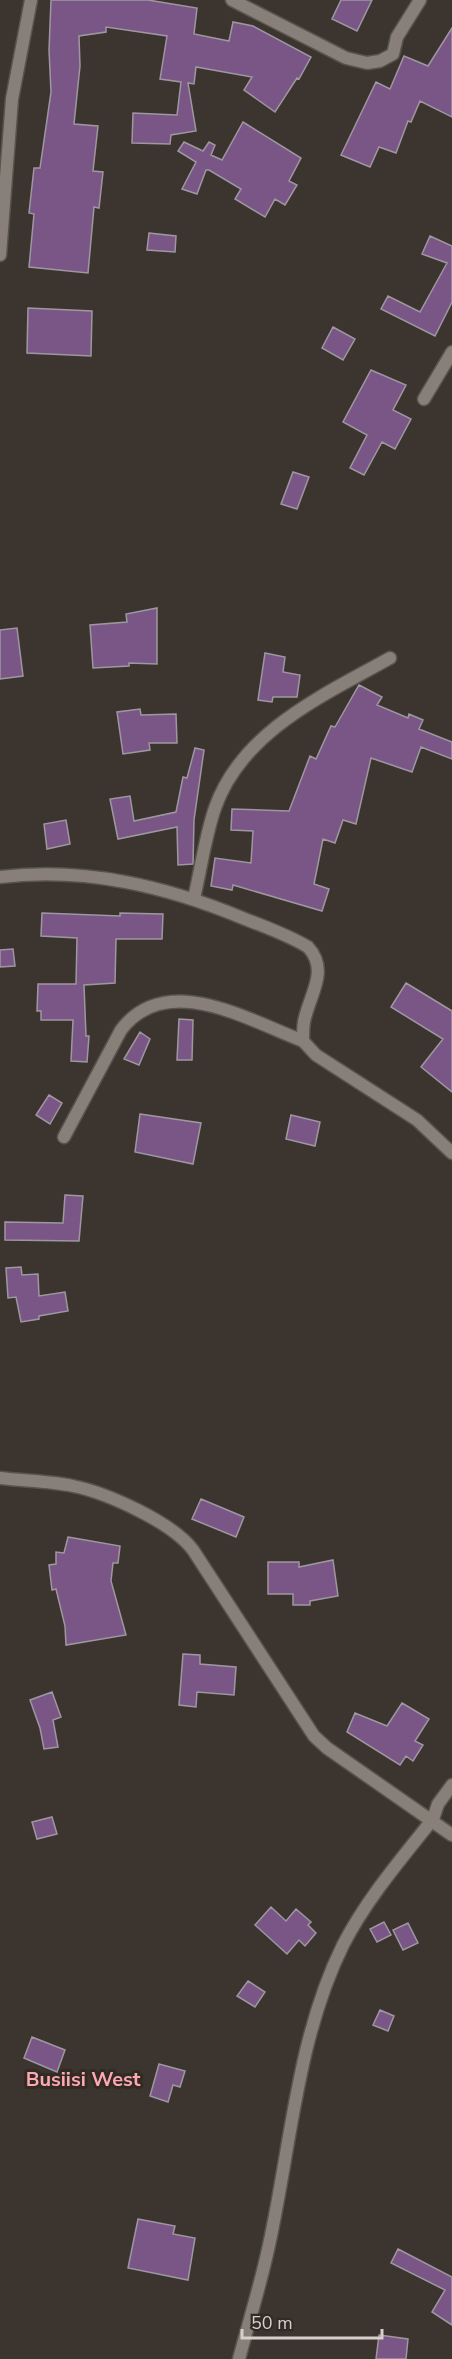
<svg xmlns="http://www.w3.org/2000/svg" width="452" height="2359" viewBox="0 0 452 2359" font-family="'Nunito Sans',sans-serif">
  <rect width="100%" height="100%" fill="#3c352f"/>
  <path fill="#7a5687" stroke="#9e97a0" stroke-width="1.5" d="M 51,0 L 148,0 L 197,8 L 194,34 L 229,41 L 233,22 L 253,26 L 311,57 L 299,79 L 297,78 L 275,112 L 244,90 L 252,77 L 196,67 L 194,84 L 188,83 L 196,131 L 171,135 L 170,144 L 132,143 L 133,113 L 177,115 L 181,82 L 160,79 L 167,36 L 106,27 L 106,32 L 79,36 L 80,66 L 74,124 L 98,126 L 93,171 L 103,172 L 99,208 L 94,207 L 88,273 L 29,267 L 34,214 L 29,213 L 34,168 L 40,168 L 51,92 L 49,50 Z
    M 341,0 L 372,0 L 357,31 L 332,19 Z
    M 452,28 L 452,117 L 420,101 L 411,122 L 408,121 L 396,153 L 379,147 L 370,167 L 341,155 L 376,82 L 390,89 L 404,56 L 428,66 Z
    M 243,122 L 301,158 L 289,181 L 297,185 L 285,205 L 275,199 L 265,217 L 235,199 L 241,189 L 209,170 L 206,170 L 197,194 L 182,189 L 196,162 L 178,151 L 184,142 L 203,151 L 209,142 L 215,145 L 211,155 L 222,160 Z
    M 149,233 L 176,236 L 175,252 L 147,250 Z
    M 430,236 L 452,246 L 452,302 L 435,336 L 381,309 L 388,296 L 420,312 L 447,263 L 422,254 Z
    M 28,308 L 92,311 L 91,356 L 27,353 Z
    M 333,327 L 355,339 L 343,360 L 322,348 Z
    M 371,370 L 406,385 L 393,410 L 411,419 L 395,449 L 382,442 L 364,475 L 350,468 L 367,435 L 343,422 Z
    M 293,472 L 309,477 L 297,509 L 281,504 Z
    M 157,608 L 157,664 L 129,663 L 129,666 L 93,668 L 90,625 L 127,622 L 126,614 Z
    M 17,628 L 23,676 L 0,679 L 0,630 Z
    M 265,653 L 285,657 L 283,672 L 300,675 L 297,697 L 273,697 L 272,702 L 258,700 Z
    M 359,685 L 382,697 L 377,705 L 408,718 L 409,714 L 423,720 L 419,729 L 452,742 L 452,759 L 421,747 L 412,772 L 371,758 L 356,824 L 343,820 L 335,843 L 323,839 L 314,884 L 329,889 L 322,911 L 233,885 L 232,890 L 211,886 L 215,858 L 251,863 L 253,831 L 231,830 L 232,809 L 289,811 L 310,756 L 316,759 L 331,726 L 335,727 Z
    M 140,709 L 141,715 L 176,714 L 177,743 L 149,743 L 150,750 L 123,754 L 117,712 Z
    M 195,748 L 204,750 L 194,820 L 193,864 L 178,865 L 177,827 L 118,839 L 110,799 L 130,796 L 134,821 L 176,812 L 183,777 L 187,778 Z
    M 66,820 L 70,844 L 47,849 L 44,824 Z
    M 42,913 L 120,916 L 120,913 L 163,914 L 162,939 L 116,939 L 115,983 L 84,985 L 86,1036 L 89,1036 L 87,1062 L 71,1061 L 73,1020 L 41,1020 L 41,1011 L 37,1011 L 38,984 L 76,984 L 77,938 L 41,936 Z
    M 13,949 L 15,966 L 0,967 L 0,950 Z
    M 406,983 L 452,1011 L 452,1092 L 421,1067 L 443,1039 L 391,1007 Z
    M 179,1019 L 193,1020 L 192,1060 L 177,1060 Z
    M 140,1032 L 150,1039 L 139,1065 L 124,1059 Z
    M 49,1095 L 62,1103 L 50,1124 L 36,1115 Z
    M 140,1114 L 201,1123 L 193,1164 L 135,1152 Z
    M 291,1115 L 320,1122 L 315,1146 L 286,1139 Z
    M 65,1195 L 83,1196 L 79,1241 L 5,1240 L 5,1222 L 63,1223 Z
    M 21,1267 L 22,1275 L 38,1274 L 39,1296 L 65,1292 L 68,1311 L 39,1316 L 39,1319 L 21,1322 L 16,1297 L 8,1298 L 6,1268 Z
    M 201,1499 L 244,1517 L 236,1537 L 192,1519 Z
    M 68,1537 L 120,1546 L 118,1563 L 113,1563 L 111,1581 L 126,1635 L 66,1645 L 65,1626 L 56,1589 L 52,1590 L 49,1565 L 56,1564 L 56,1552 L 64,1553 Z
    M 333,1560 L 338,1596 L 310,1601 L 310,1605 L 293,1605 L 293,1594 L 268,1594 L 268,1562 L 299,1562 L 299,1567 Z
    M 183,1654 L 200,1655 L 200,1664 L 236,1667 L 234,1695 L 197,1692 L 196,1707 L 179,1705 Z
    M 52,1692 L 61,1717 L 53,1720 L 58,1747 L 44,1749 L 40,1728 L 30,1700 Z
    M 402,1703 L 429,1719 L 415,1741 L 423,1745 L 413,1761 L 406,1756 L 400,1765 L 347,1732 L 355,1713 L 387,1726 Z
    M 52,1817 L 57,1834 L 37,1839 L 32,1822 Z
    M 271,1907 L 286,1921 L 296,1909 L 311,1922 L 308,1925 L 316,1933 L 305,1946 L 299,1940 L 287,1954 L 255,1925 Z
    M 384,1922 L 391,1935 L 377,1942 L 370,1929 Z
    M 408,1923 L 418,1943 L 403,1950 L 393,1930 Z
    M 248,1981 L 265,1992 L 255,2007 L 237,1996 Z
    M 380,2010 L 394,2016 L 388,2031 L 373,2025 Z
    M 32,2037 L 65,2050 L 57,2072 L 24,2058 Z
    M 159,2064 L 185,2071 L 180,2087 L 173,2085 L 168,2102 L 150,2096 Z
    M 138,2219 L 175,2226 L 173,2234 L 195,2238 L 188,2280 L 128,2268 Z
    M 398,2249 L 452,2277 L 452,2325 L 432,2312 L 445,2290 L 391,2263 Z
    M 379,2335 L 408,2339 L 406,2359 L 376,2359 Z"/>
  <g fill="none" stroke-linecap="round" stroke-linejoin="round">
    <g stroke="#58534d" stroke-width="15">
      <path id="street" d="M 232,0 L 346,58 L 367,63 L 380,61 L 393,54 L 397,37 L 420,0
        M 0,255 L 12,99 L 31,0
        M 424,399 L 452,352
        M 0,877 C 85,867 166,886 245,919 C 266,927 288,935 308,947 C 330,971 309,995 304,1022 C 303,1028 303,1035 303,1041 L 316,1055 L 417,1120 L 452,1153
        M 194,898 C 201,869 205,837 215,808 C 242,731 324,695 390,658
        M 64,1137 L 121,1030 C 166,970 248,1020 303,1041
        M 0,1478 C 24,1481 49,1481 73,1486 C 107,1493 172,1522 193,1550 L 314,1736 L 327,1748 L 452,1835
        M 239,2359 C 249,2321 261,2283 269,2245 C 291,2145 297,2038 343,1945 C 366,1900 401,1859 433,1819 L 438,1804 L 452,1785"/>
    </g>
    <use href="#street" stroke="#887f78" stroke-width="12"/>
  </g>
  <g text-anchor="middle" stroke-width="6" stroke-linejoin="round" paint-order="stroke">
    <g font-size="20" font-weight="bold" fill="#fea9b2" stroke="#322b25">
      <text x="83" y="2086">Busiisi West</text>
    </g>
  </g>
  <path d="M242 2329v9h140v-9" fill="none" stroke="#d5d0cc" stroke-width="3"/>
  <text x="251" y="2329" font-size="18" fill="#d5d0cc" stroke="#322b25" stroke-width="4.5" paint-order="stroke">50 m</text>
</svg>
